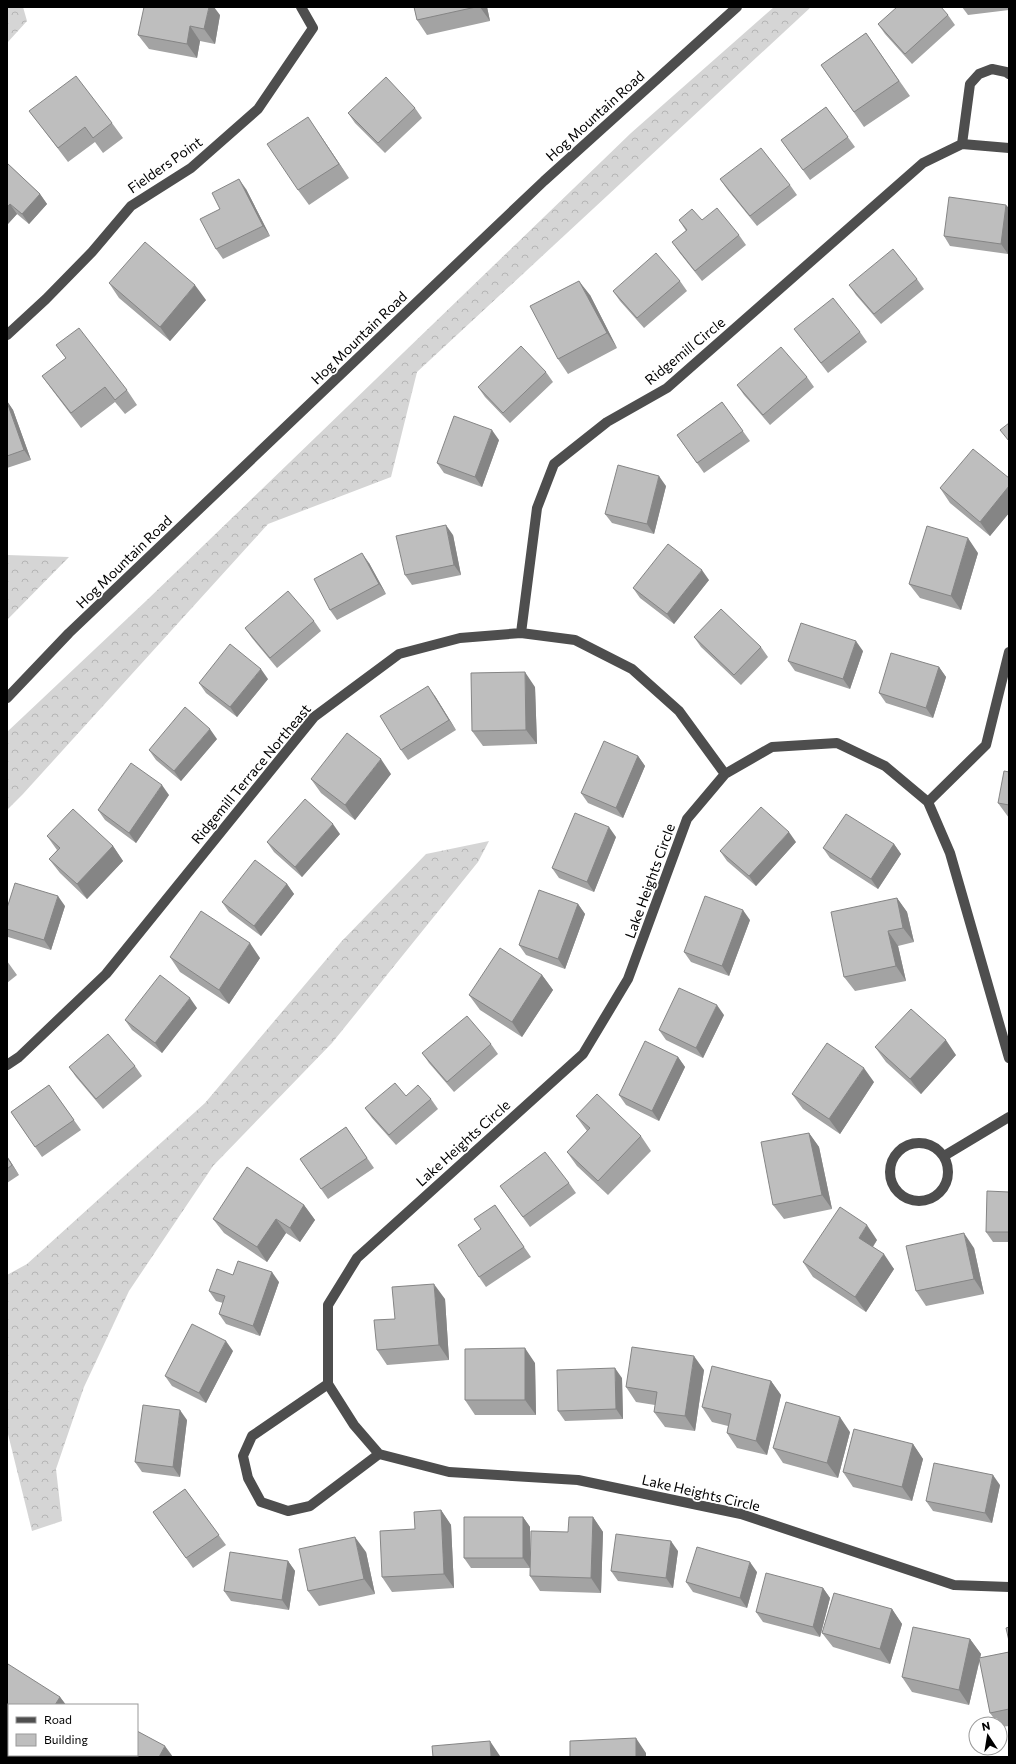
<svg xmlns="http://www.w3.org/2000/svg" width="1016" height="1764" viewBox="0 0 1016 1764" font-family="Commissioner,sans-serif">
  <defs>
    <pattern id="forest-crowns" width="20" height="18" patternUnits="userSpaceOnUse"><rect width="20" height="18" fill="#d5d5d5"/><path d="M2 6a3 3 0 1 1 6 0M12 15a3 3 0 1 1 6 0" fill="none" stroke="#b5b5b5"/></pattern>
  </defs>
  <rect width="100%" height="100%" fill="#fff"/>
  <path fill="url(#forest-crowns)" d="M 7,7 L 23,7 L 27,21 L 7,43 Z
    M 774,7 L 811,7 L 417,372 L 391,477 L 268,524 L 23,794 L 7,810 L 7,732 L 147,600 L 631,133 Z
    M 7,555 L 69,557 L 7,620 Z
    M 489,841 L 478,862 L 332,1043 L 213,1166 L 129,1291 L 84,1387 L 56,1469 L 62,1521 L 32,1531 L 7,1430 L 7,1275 L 27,1264 L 205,1103 L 341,942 L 426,854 Z"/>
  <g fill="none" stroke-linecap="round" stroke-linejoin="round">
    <path stroke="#4e4e4e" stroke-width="10" d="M 962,144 L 970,84 L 979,74 L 992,69 L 1006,72 L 1009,74
      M 7,335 L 46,299 L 92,252 L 131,206 L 191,168 L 258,109 L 313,28 L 301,7
      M 521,633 L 537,508 L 554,464 L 607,422 L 667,388 L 923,163 L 962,144 L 1009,148
      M 7,698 L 69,633 L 544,181 L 737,7
      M 928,802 L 986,745 L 1009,652
      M 1009,1058 L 950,853 L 928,802 L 885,766 L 837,743 L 772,747 L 725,774 L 687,819 L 628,979 L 583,1054 L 357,1258 L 328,1305 L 328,1384 L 354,1425 L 379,1454 L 449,1472 L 578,1480 L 741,1514 L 954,1585 L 1009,1587
      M 7,1065 L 19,1057 L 106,974 L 314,717 L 399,654 L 460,638 L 521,633 L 575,640 L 632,669 L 679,711 L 725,774
      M890 1172a29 29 0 1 1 58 0a29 29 0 1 1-58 0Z
      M 944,1156 L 1009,1117
      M 328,1384 L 252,1436 L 243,1456 L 248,1478 L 261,1502 L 288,1511 L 310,1506 L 379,1454"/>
  </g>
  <path fill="#a3a3a3" d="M 414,7 L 487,7 L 490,21 L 427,35 L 417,20 Z
    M 962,7 L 1009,7 L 1009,10 L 968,15 Z
    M 220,15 L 215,44 L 200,41 L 197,58 L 149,49 L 138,35 Z
    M 948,15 L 955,25 L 912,64 L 885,34 L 878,24 Z
    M 866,33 L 910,96 L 864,127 L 821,65 Z
    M 826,107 L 855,147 L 810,180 L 781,140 Z
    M 415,108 L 422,118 L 385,153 L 355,123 L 348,113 Z
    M 29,111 L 112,123 L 123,138 L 103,153 L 95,142 L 68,162 L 40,125 Z
    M 318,132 L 349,178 L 309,205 L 298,190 Z
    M 7,163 L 40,194 L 47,204 L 29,224 L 17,214 L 7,225 Z
    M 720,179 L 790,185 L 797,195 L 757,226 L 727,189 Z
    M 246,189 L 270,236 L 223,259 L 216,249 L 220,209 Z
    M 1006,205 L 1008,254 L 950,246 L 944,236 Z
    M 679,220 L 702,220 L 739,235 L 746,245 L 702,281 L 679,252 L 672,242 L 686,231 Z
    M 917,279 L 924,289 L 881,324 L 856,295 L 849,285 Z
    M 680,281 L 687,291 L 644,328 L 620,301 L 613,291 Z
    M 109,283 L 206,300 L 170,341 L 119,298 Z
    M 590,295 L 617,348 L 568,374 L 558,359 Z
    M 794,329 L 860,332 L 867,342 L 828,373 Z
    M 56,345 L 127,390 L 137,405 L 125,414 L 115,402 L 81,428 L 53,391 L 42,376 L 66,358 Z
    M 546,372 L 553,382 L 510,423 L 485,397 L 478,387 Z
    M 807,377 L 814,387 L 770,425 L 744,395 L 737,385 Z
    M 7,401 L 13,410 L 31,460 L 7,468 Z
    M 722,402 L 750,441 L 704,473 L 677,435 Z
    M 499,440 L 482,487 L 444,473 L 437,463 Z
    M 1009,478 L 1009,513 L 990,536 L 950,503 L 940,488 Z
    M 666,486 L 654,534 L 612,523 L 605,514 Z
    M 453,535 L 461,575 L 412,585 L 405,575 Z
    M 978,553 L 961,610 L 920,598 L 909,584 Z
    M 369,563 L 386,594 L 337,620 L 330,610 Z
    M 709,580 L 674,624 L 640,598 L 633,588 Z
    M 314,621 L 321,631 L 277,668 L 252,638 L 245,628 Z
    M 694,637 L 761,647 L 768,657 L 741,685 L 701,647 Z
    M 863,651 L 850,689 L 795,671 L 788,661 Z
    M 939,667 L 946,677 L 933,718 L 886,703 L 879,693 Z
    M 268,679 L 237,717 L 206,693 L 199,683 Z
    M 535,687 L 537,744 L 483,746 L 472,731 Z
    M 435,696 L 456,730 L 408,760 L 401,750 Z
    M 217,739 L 181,781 L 156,760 L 149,750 Z
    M 638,756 L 645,766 L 623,818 L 588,803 L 581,793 Z
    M 1009,772 L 1009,818 L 998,803 Z
    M 391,774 L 355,820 L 321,793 L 311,779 Z
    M 169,795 L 136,843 L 105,820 L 98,810 Z
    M 340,834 L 302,877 L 274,852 L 267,842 Z
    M 47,836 L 113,846 L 123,861 L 87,899 L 60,873 L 49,859 L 57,850 Z
    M 616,837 L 594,892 L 559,878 L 552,868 Z
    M 796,842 L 756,886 L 727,861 L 720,851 Z
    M 894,844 L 901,854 L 878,889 L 830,858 L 823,848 Z
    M 287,884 L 294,894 L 261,936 L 229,912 L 222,902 Z
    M 897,898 L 907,912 L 914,942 L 898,946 L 906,981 L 855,991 L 844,977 Z
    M 578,904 L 585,914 L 565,969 L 526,955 L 519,945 Z
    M 65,906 L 51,950 L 8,937 L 7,936 L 7,908 Z
    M 750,920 L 729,976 L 691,962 L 684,952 Z
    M 170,957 L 260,958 L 229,1004 L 180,972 Z
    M 7,961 L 17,975 L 7,983 Z
    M 542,975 L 553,990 L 522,1037 L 480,1010 L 469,995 Z
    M 197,1008 L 162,1053 L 132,1030 L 125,1020 Z
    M 724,1015 L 703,1058 L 666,1040 L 659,1030 Z
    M 491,1044 L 498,1054 L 454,1092 L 429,1063 L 422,1053 Z
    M 875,1047 L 956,1055 L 921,1094 L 886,1062 Z
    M 678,1057 L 685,1067 L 659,1121 L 626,1105 L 619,1095 Z
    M 135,1066 L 142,1076 L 103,1109 L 76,1077 L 69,1067 Z
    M 874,1082 L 840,1134 L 803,1109 L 792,1094 Z
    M 49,1085 L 81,1130 L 42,1157 L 11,1112 Z
    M 406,1096 L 431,1099 L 438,1109 L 396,1145 L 372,1118 L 365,1108 Z
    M 576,1116 L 641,1136 L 651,1151 L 608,1195 L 577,1166 L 567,1152 L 587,1131 Z
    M 346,1127 L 374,1168 L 328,1199 L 300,1159 Z
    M 809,1133 L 819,1147 L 832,1209 L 784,1219 L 773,1205 Z
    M 7,1156 L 19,1175 L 7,1183 Z
    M 569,1183 L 576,1193 L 530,1227 L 500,1186 Z
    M 1009,1192 L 1009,1242 L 993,1242 L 986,1232 Z
    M 304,1205 L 315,1220 L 300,1242 L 286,1233 L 267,1262 L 224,1233 L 213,1219 Z
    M 495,1205 L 531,1257 L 486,1287 L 479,1277 L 481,1229 Z
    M 877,1240 L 873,1247 L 894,1269 L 866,1312 L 813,1277 L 803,1262 Z
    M 974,1248 L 984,1294 L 926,1306 L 916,1291 Z
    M 233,1275 L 279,1282 L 260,1336 L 226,1324 L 219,1314 L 223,1303 L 216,1301 L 209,1291 Z
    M 445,1299 L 449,1360 L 387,1365 L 377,1350 L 395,1319 Z
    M 233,1351 L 206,1403 L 172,1386 L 165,1376 Z
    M 535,1363 L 536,1415 L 475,1415 L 465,1400 Z
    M 704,1370 L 695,1431 L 665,1427 L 654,1412 L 655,1405 L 636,1402 L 626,1387 Z
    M 622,1378 L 623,1419 L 565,1421 L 558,1411 Z
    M 771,1381 L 781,1395 L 767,1455 L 737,1448 L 727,1433 L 728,1426 L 712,1422 L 702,1407 Z
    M 187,1420 L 180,1477 L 142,1472 L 135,1462 Z
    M 850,1432 L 838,1478 L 783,1463 L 773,1448 Z
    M 913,1444 L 923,1459 L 912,1501 L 853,1487 L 843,1472 Z
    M 1000,1485 L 992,1523 L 933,1511 L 926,1501 Z
    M 185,1489 L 226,1545 L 193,1568 L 153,1512 Z
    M 441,1510 L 451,1525 L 454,1588 L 392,1592 L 382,1577 L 415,1529 Z
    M 523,1517 L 530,1527 L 530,1568 L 471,1568 L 464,1558 Z
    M 593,1517 L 603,1532 L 601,1593 L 540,1591 L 530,1576 L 568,1532 Z
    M 678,1551 L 673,1588 L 618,1581 L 611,1571 Z
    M 366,1552 L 375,1594 L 319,1606 L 308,1591 Z
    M 288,1561 L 295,1571 L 289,1610 L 231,1601 L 224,1591 Z
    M 757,1572 L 747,1608 L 693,1592 L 686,1582 Z
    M 823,1588 L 830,1598 L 820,1637 L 763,1622 L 756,1612 Z
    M 892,1609 L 902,1624 L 890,1664 L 833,1647 L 822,1633 Z
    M 970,1639 L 981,1654 L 980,1658 L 1009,1652 L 1009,1726 L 1001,1727 L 1000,1724 L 998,1724 L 990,1713 L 980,1659 L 969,1705 L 912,1692 L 902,1677 Z
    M 7,1666 L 60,1697 L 66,1705 L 9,1705 L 9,1735 L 7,1734 Z"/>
  <path fill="#858585" d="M 209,7 L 214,7 L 220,15 L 215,44 L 204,29 Z
    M 480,7 L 487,7 L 490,21 Z
    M 190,26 L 200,41 L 197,58 L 187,44 Z
    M 308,117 L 318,132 L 349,178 L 339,164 Z
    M 239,179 L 246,189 L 270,236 L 263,226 Z
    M 40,194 L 47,204 L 29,224 L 22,214 Z
    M 10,204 L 17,214 L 7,225 L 7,207 Z
    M 1006,205 L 1009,208 L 1009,246 L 1008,254 L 1001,244 Z
    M 579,281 L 590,295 L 617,348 L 607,333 Z
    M 195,285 L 206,300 L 170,341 L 160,327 Z
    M 7,401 L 13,410 L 31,460 L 24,450 Z
    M 492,430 L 499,440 L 482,487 L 475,477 Z
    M 659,476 L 666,486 L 654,534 L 647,524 Z
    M 1009,486 L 1009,513 L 990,536 L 980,522 Z
    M 446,525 L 453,535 L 461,575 L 454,565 Z
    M 968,538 L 978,553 L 961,610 L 951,596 Z
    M 362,553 L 369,563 L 386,594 L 379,584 Z
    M 702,570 L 709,580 L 674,624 L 667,614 Z
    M 856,641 L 863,651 L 850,689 L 843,679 Z
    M 939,667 L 946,677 L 933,718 L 926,708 Z
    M 261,669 L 268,679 L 237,717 L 230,707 Z
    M 525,672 L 535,687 L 537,744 L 526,730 Z
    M 428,686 L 435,696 L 456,730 L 449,720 Z
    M 210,729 L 217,739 L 181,781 L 174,771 Z
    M 638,756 L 645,766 L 623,818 L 616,808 Z
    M 381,759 L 391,774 L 355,820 L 345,805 Z
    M 162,785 L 169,795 L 136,843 L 129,833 Z
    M 333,824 L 340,834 L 302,877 L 295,867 Z
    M 609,827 L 616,837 L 594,892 L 587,882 Z
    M 789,832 L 796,842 L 756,886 L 749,876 Z
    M 894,844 L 901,854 L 878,889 L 871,879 Z
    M 113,846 L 123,861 L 87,899 L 77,884 Z
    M 287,884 L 294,894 L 261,936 L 254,926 Z
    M 58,896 L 65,906 L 51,950 L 44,940 Z
    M 897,898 L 907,912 L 914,942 L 903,928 Z
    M 578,904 L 585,914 L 565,969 L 558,959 Z
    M 743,910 L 750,920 L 729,976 L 722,966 Z
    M 888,931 L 898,946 L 906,981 L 896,966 Z
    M 250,943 L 260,958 L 229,1004 L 219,990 Z
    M 542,975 L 553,990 L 522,1037 L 512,1022 Z
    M 190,998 L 197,1008 L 162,1053 L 155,1043 Z
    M 717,1005 L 724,1015 L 703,1058 L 696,1048 Z
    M 946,1040 L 956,1055 L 921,1094 L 910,1079 Z
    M 678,1057 L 685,1067 L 659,1121 L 652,1111 Z
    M 864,1068 L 874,1082 L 840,1134 L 829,1119 Z
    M 809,1133 L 819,1147 L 832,1209 L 822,1195 Z
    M 7,1156 L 19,1175 L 12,1165 Z
    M 304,1205 L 315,1220 L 300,1242 L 290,1228 Z
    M 276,1219 L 286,1233 L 267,1262 L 257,1247 Z
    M 867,1225 L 877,1240 L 869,1252 L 859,1238 Z
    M 964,1233 L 974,1248 L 984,1294 L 974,1279 Z
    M 884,1254 L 894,1269 L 866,1312 L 855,1297 Z
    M 272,1272 L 279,1282 L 260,1336 L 253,1326 Z
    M 434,1284 L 445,1299 L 449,1360 L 439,1345 Z
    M 226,1341 L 233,1351 L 206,1403 L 199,1393 Z
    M 525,1348 L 535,1363 L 536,1415 L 525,1400 Z
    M 694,1356 L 704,1370 L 695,1431 L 685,1416 Z
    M 615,1368 L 622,1378 L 623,1419 L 616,1409 Z
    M 771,1381 L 781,1395 L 767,1455 L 756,1441 Z
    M 180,1410 L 187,1420 L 180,1477 L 173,1467 Z
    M 840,1417 L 850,1432 L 838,1478 L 827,1463 Z
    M 913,1444 L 923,1459 L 912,1501 L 902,1487 Z
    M 993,1475 L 1000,1485 L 992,1523 L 985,1513 Z
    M 441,1510 L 451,1525 L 454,1588 L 444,1574 Z
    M 523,1517 L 530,1527 L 530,1568 L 523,1558 Z
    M 593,1517 L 603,1532 L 601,1593 L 591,1578 Z
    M 355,1537 L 366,1552 L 375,1594 L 364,1579 Z
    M 671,1541 L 678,1551 L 673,1588 L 666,1578 Z
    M 288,1561 L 295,1571 L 289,1610 L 282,1600 Z
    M 750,1562 L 757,1572 L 747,1608 L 740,1598 Z
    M 823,1588 L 830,1598 L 820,1637 L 813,1627 Z
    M 892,1609 L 902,1624 L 890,1664 L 880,1649 Z
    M 970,1639 L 981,1654 L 969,1705 L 959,1690 Z
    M 60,1697 L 66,1705 L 55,1705 Z
    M 636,1738 L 646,1753 L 646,1757 L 636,1757 Z
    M 490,1741 L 500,1756 L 500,1757 L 491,1757 Z
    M 165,1746 L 173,1757 L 159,1757 Z"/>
  <path fill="#bebebe" stroke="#858585" d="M 144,7 L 209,7 L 204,29 L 190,26 L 187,44 L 138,35 Z
    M 414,7 L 476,7 L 417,20 Z
    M 897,7 L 941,7 L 948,15 L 905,54 L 878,24 Z
    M 866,33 L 899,81 L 854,112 L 821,65 Z
    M 76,76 L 112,123 L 93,138 L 85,127 L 58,148 L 29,111 Z
    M 386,77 L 415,108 L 378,143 L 348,113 Z
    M 826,107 L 848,137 L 803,170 L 781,140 Z
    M 308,117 L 339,164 L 298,190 L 267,144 Z
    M 761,148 L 790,185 L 750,216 L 720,179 Z
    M 7,163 L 40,194 L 22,214 L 10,204 L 7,207 Z
    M 239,179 L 263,226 L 216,249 L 200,219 L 220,209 L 212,193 Z
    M 949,197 L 1006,205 L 1001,244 L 944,236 Z
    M 717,208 L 739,235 L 695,271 L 672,242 L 687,230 L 679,220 L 692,209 L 702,220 Z
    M 145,242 L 195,285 L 160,327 L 109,283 Z
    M 893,249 L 917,279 L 874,314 L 849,285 Z
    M 656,253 L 680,281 L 637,318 L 613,291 Z
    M 579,281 L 607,333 L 558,359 L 530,306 Z
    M 833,298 L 860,332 L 821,363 L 794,329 Z
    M 79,328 L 127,390 L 115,400 L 105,387 L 71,413 L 42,376 L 66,358 L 56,345 Z
    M 521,346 L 546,372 L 503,413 L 478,387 Z
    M 781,347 L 807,377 L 763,415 L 737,385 Z
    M 7,402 L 24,450 L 7,456 Z
    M 722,402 L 743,431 L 697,463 L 677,435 Z
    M 454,416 L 492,430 L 475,477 L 437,463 Z
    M 1009,423 L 1009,441 L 1000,430 Z
    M 973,449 L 1009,478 L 1009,486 L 980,522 L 940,488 Z
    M 618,465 L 659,476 L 647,524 L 605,514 Z
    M 446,525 L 454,565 L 405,575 L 396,536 Z
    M 927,526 L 968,538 L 951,596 L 909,584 Z
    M 668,544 L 702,570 L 667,614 L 633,588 Z
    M 362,553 L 379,584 L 330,610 L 314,579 Z
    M 288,591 L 314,621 L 270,658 L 245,628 Z
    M 721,609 L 761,647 L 734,675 L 694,637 Z
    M 801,623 L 856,641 L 843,679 L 788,661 Z
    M 230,644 L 261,669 L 230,707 L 199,683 Z
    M 891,653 L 939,667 L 926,708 L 879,693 Z
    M 525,672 L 526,730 L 472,731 L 471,673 Z
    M 428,686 L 449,720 L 401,750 L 380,716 Z
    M 185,707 L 210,729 L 174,771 L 149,750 Z
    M 347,733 L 381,759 L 345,805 L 311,779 Z
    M 604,741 L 638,756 L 616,808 L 581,793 Z
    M 131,763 L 162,785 L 129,833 L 98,810 Z
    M 1004,771 L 1009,772 L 1009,805 L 998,803 Z
    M 305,799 L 333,824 L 295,867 L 267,842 Z
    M 761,807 L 789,832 L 749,876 L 720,851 Z
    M 73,809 L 113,846 L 77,884 L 49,859 L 60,848 L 47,836 Z
    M 575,813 L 609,827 L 587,882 L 552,868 Z
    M 846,814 L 894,844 L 871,879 L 823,848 Z
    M 255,860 L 287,884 L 254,926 L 222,902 Z
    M 15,883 L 58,896 L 44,940 L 7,929 L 7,908 Z
    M 539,890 L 578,904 L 558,959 L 519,945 Z
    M 705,896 L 743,910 L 722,966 L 684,952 Z
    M 897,898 L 903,928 L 888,931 L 896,966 L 844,977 L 831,912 Z
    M 201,911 L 250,943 L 219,990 L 170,957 Z
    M 500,948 L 542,975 L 512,1022 L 469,995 Z
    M 160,975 L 190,998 L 155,1043 L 125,1020 Z
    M 679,988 L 717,1005 L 696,1048 L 659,1030 Z
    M 911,1009 L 946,1040 L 910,1079 L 875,1047 Z
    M 467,1016 L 491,1044 L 447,1082 L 422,1053 Z
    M 108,1034 L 135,1066 L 96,1099 L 69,1067 Z
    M 645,1041 L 678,1057 L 652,1111 L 619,1095 Z
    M 827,1043 L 864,1068 L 829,1119 L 792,1094 Z
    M 395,1083 L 406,1096 L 418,1085 L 431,1099 L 389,1135 L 365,1108 Z
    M 49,1085 L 74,1120 L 35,1147 L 11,1112 Z
    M 597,1094 L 641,1136 L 598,1181 L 567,1152 L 590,1128 L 576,1116 Z
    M 346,1127 L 367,1158 L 321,1189 L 300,1159 Z
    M 809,1133 L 822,1195 L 773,1205 L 761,1142 Z
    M 545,1152 L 569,1183 L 523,1217 L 500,1186 Z
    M 7,1157 L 12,1165 L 7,1169 Z
    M 247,1167 L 304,1205 L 290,1228 L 276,1219 L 257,1247 L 213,1219 Z
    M 987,1191 L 1009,1192 L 1009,1232 L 986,1232 Z
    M 495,1205 L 524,1247 L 479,1277 L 458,1245 L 481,1229 L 474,1219 Z
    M 840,1207 L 867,1225 L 859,1238 L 884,1254 L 855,1297 L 803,1262 Z
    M 964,1233 L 974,1279 L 916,1291 L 906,1246 Z
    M 238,1261 L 272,1272 L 253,1326 L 219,1314 L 225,1296 L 209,1291 L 217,1269 L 233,1275 Z
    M 434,1284 L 439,1345 L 377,1350 L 374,1320 L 395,1319 L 392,1287 Z
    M 192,1324 L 226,1341 L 199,1393 L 165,1376 Z
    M 632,1347 L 694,1356 L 685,1416 L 654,1412 L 657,1392 L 626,1387 Z
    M 525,1348 L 525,1400 L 465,1400 L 465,1349 Z
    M 712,1366 L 771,1381 L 756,1441 L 727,1433 L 731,1414 L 702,1407 Z
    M 615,1368 L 616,1409 L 558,1411 L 557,1370 Z
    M 786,1402 L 840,1417 L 827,1463 L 773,1448 Z
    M 143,1405 L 180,1410 L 173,1467 L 135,1462 Z
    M 854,1429 L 913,1444 L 902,1487 L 843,1472 Z
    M 934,1463 L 993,1475 L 985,1513 L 926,1501 Z
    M 185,1489 L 219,1535 L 186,1558 L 153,1512 Z
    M 441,1510 L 444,1574 L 382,1577 L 380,1531 L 415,1529 L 414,1512 Z
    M 464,1517 L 523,1517 L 523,1558 L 464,1558 Z
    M 569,1517 L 593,1517 L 591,1578 L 530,1576 L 531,1531 L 568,1532 Z
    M 616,1534 L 671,1541 L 666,1578 L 611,1571 Z
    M 355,1537 L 364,1579 L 308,1591 L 299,1549 Z
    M 697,1547 L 750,1562 L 740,1598 L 686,1582 Z
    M 230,1552 L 288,1561 L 282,1600 L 224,1591 Z
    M 766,1573 L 823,1588 L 813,1627 L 756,1612 Z
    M 834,1593 L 892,1609 L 880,1649 L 822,1633 Z
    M 913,1627 L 970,1639 L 959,1690 L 902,1677 Z
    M 1009,1627 L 1009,1641 L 1006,1628 Z
    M 1009,1652 L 1009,1709 L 990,1713 L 979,1658 Z
    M 8,1664 L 60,1697 L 55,1705 L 9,1705 L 9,1727 L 7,1726 L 7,1666 Z
    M 137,1731 L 165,1746 L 159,1757 L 93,1757 L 94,1755 L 137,1755 Z
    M 636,1738 L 636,1757 L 570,1757 L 570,1741 Z
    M 490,1741 L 491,1757 L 433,1757 L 432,1746 Z"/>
  <g text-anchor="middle" stroke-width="3.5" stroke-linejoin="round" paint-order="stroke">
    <g font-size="14" fill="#000" stroke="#fff">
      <text transform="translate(595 116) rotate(-42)" y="5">Hog Mountain Road</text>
      <text transform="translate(165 165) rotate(-35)" y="5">Fielders Point</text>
      <text transform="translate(359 338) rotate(-44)" y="5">Hog Mountain Road</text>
      <text transform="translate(685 351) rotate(-39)" y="5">Ridgemill Circle</text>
      <text transform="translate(124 562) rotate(-44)" y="5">Hog Mountain Road</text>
      <text transform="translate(251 774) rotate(-50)" y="5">Ridgemill Terrace Northeast</text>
      <text transform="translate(650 881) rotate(-70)" y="5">Lake Heights Circle</text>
      <text transform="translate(463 1143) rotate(-42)" y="5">Lake Heights Circle</text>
      <text transform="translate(701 1493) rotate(13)" y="5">Lake Heights Circle</text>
    </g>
  </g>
  <rect width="1016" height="1764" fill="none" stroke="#000000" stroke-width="16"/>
  <rect x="8" y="1704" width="130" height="52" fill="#ffffff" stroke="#999999"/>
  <rect x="16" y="1717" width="20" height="6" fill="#4e4e4e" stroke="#999999"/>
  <text x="44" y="1724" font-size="12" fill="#000000">Road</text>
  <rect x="16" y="1734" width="20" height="12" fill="#bebebe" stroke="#999999"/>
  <text x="44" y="1744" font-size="12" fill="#000000">Building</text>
  <g transform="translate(988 1736) rotate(348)"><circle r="19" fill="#ffffff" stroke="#999999"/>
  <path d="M0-3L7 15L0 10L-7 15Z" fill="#000000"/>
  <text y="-6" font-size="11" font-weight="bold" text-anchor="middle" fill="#000000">N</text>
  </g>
</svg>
